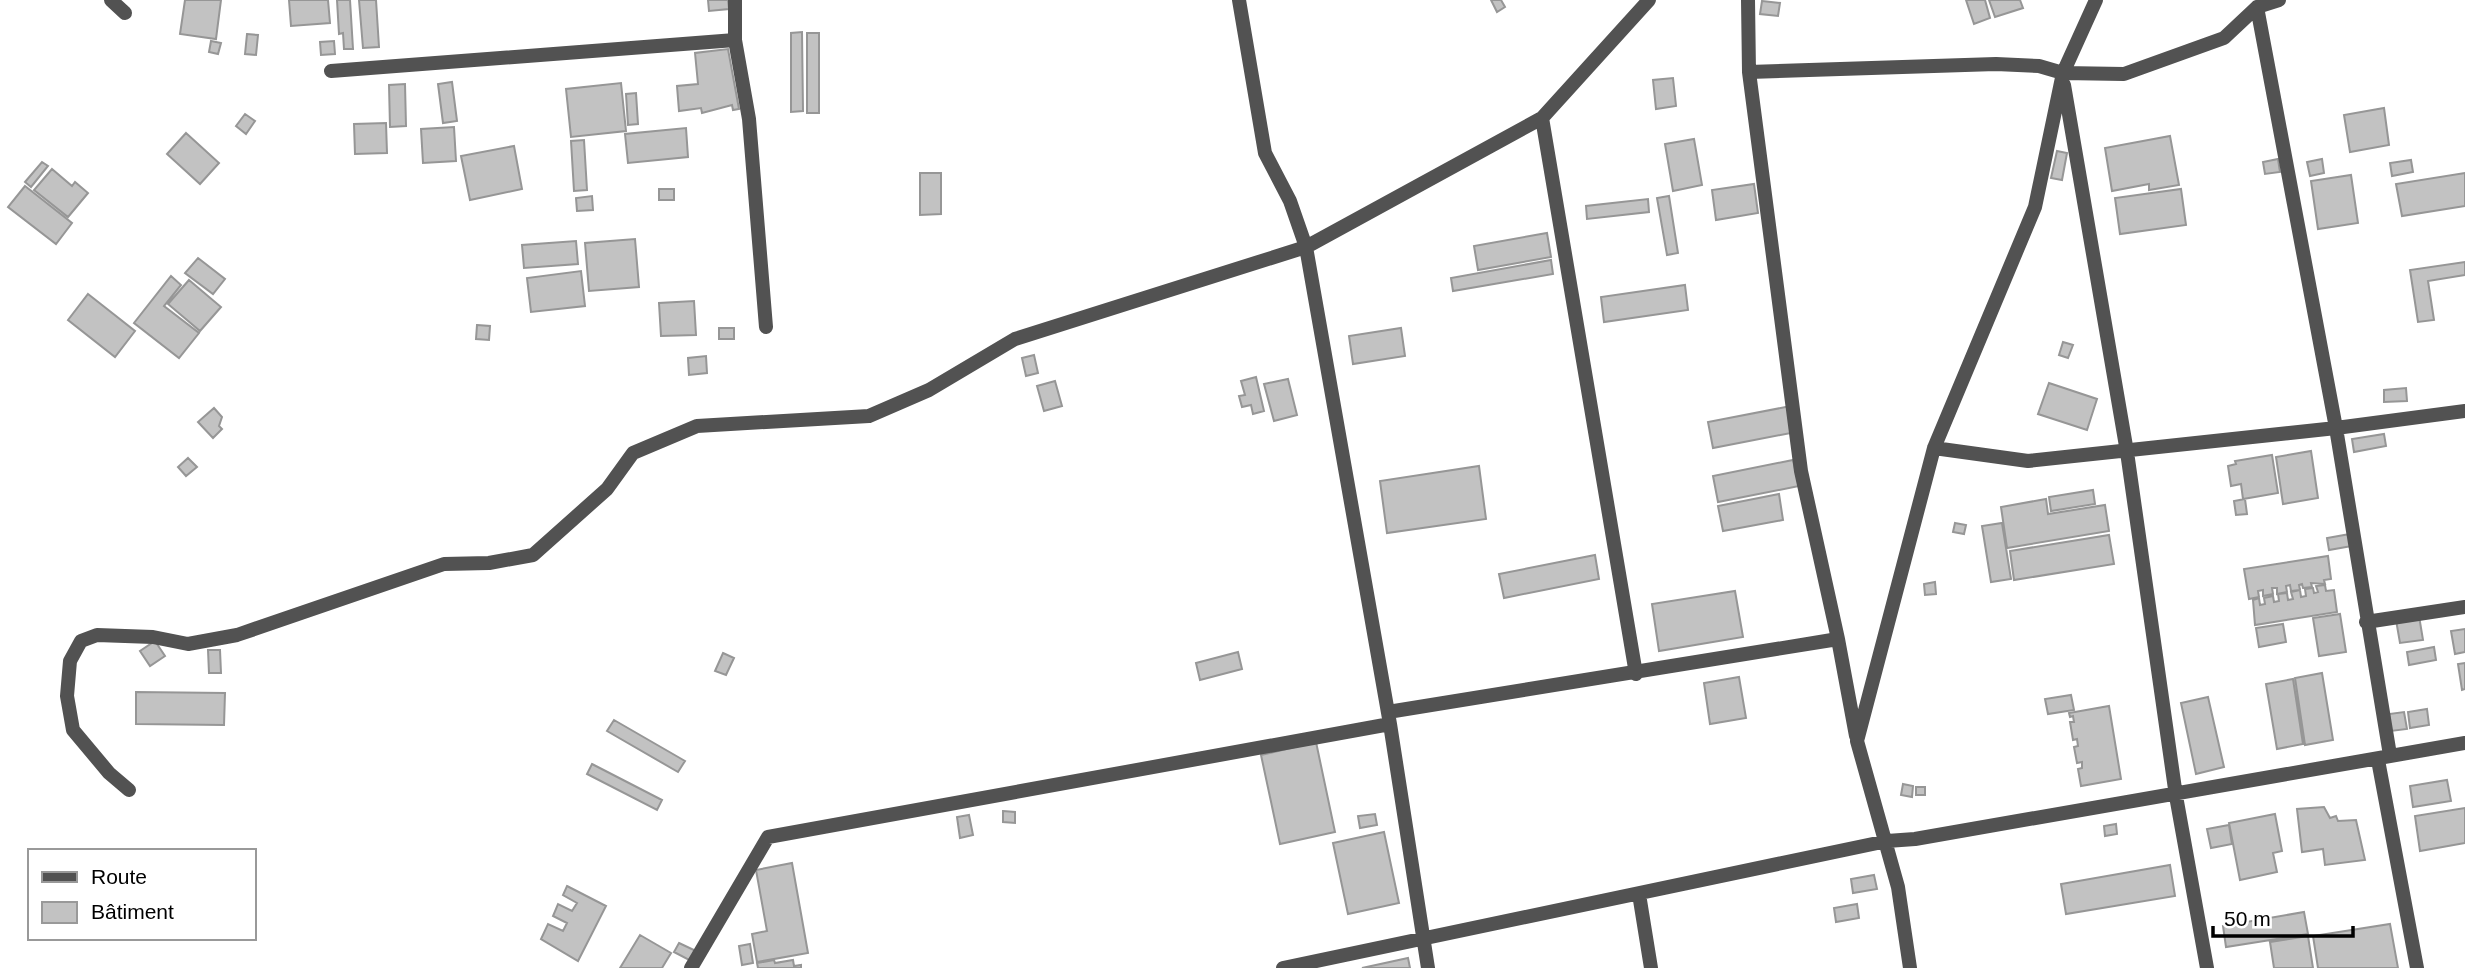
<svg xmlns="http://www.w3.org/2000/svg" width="2465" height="968" viewBox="0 0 2465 968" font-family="Helvetica,sans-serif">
  <rect width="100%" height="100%" fill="#fff"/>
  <path fill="#c2c2c2" stroke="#969696" stroke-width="2" d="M 185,0 L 221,0 L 216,39 L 180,34 Z
    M 289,0 L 328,0 L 330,23 L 291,26 Z
    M 337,0 L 350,0 L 353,49 L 344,49 L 343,33 L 339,34 Z
    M 359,0 L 376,0 L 379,47 L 363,48 Z
    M 708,0 L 728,0 L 729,9 L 709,11 Z
    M 1491,0 L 1501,0 L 1505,7 L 1497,12 Z
    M 1966,0 L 1985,0 L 1990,18 L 1974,24 Z
    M 1989,0 L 2020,0 L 2023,8 L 1995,17 Z
    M 1762,1 L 1780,3 L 1778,16 L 1760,14 Z
    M 802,32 L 803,111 L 791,112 L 791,33 Z
    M 807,33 L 819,33 L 819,113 L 807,113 Z
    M 247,34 L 258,35 L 256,55 L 245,54 Z
    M 211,41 L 221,43 L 218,54 L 209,52 Z
    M 334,41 L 335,54 L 321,55 L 320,42 Z
    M 728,49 L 739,109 L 733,110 L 732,105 L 702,113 L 701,108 L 679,111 L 677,86 L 698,84 L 695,53 Z
    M 1673,78 L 1676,106 L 1656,109 L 1653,80 Z
    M 452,82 L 457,121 L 443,123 L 438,84 Z
    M 621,83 L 626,131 L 571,137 L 566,89 Z
    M 405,84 L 406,126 L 390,127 L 389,85 Z
    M 636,93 L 638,124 L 628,125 L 626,94 Z
    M 2384,108 L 2389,145 L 2350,152 L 2344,115 Z
    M 245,114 L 255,121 L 246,134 L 236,126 Z
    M 386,123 L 387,153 L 355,154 L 354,124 Z
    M 454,127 L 456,161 L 423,163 L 421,129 Z
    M 686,128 L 688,157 L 628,163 L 625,134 Z
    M 186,133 L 219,163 L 200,184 L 167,154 Z
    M 2170,136 L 2179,185 L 2149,190 L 2149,184 L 2112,191 L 2105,148 Z
    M 1694,139 L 1702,185 L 1673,191 L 1665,144 Z
    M 584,140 L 587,190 L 574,191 L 571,141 Z
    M 514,146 L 522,189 L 470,200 L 461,156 Z
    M 2057,151 L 2067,153 L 2062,180 L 2051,178 Z
    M 2278,159 L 2280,172 L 2265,174 L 2263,162 Z
    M 2322,159 L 2324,173 L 2310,176 L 2307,162 Z
    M 2411,160 L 2413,172 L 2392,176 L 2390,163 Z
    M 42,162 L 48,166 L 31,187 L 25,182 Z
    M 52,169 L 72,186 L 75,182 L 88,193 L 68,217 L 34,190 Z
    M 920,173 L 941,173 L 941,214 L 920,215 Z
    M 2465,173 L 2465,206 L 2402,216 L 2396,184 Z
    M 2351,175 L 2358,223 L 2318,229 L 2311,181 Z
    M 1754,184 L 1758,213 L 1716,220 L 1712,190 Z
    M 25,186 L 72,223 L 56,244 L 8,207 Z
    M 659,189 L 674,189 L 674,200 L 659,200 Z
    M 2181,189 L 2186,225 L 2120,234 L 2115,198 Z
    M 592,196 L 593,210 L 577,211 L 576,198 Z
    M 1669,196 L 1678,253 L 1667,255 L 1657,198 Z
    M 1648,199 L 1649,212 L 1587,219 L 1586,206 Z
    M 1547,233 L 1551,257 L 1478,270 L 1474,246 Z
    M 635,239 L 639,287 L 589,291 L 585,243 Z
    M 576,241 L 578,264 L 524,268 L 522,245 Z
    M 198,258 L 225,279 L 213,294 L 185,273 Z
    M 1551,260 L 1553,274 L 1453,291 L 1451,278 Z
    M 2465,262 L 2465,275 L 2428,281 L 2434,320 L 2418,322 L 2410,270 Z
    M 581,271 L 585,306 L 531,312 L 527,278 Z
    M 171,276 L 181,285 L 164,306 L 199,333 L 179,358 L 134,323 Z
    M 189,280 L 221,307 L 200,331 L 168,304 Z
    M 1685,285 L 1688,310 L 1604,322 L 1601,297 Z
    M 88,294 L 135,331 L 115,357 L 68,320 Z
    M 694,301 L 696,335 L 661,336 L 659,303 Z
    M 477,325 L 490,326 L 489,340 L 476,339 Z
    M 719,328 L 734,328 L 734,339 L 719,339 Z
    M 1401,328 L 1405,356 L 1353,364 L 1349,336 Z
    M 2063,342 L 2073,345 L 2068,358 L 2059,355 Z
    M 1034,355 L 1038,373 L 1026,376 L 1022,358 Z
    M 706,356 L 707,373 L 689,375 L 688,358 Z
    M 1256,377 L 1264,411 L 1253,414 L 1251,405 L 1242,407 L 1239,396 L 1245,395 L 1241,381 Z
    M 1288,379 L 1297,415 L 1274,421 L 1264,384 Z
    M 1055,381 L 1062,406 L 1044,411 L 1037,386 Z
    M 2049,383 L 2097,399 L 2087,430 L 2038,414 Z
    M 2406,388 L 2407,401 L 2384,402 L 2384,390 Z
    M 1791,406 L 1796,432 L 1713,448 L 1708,422 Z
    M 214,408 L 222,417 L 219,426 L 222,429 L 213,438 L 198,422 Z
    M 2384,434 L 2386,446 L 2354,452 L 2352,439 Z
    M 2311,451 L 2318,498 L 2283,504 L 2276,457 Z
    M 2272,455 L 2278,493 L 2243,499 L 2241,484 L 2231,486 L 2228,466 L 2236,464 L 2235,461 Z
    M 188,458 L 197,467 L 186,476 L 178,467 Z
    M 1793,460 L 1799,486 L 1718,502 L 1713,476 Z
    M 1479,466 L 1486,519 L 1387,533 L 1380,481 Z
    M 2093,490 L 2095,504 L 2051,511 L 2049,497 Z
    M 1779,494 L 1783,520 L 1723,531 L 1718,506 Z
    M 2046,499 L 2048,514 L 2105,505 L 2109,531 L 2007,548 L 2001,507 Z
    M 2245,499 L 2247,514 L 2236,515 L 2234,501 Z
    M 1955,523 L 1966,525 L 1964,534 L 1953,532 Z
    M 2002,523 L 2011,579 L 1991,582 L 1982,526 Z
    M 2350,534 L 2352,546 L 2329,550 L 2327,538 Z
    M 2109,535 L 2114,564 L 2014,580 L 2010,551 Z
    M 1595,555 L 1599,579 L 1504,598 L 1499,574 Z
    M 2328,556 L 2331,579 L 2324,580 L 2325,584 L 2311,583 L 2312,587 L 2303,588 L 2302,584 L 2299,585 L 2300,590 L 2291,591 L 2290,585 L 2286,586 L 2287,592 L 2277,594 L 2277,588 L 2272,588 L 2273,594 L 2263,596 L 2263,590 L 2258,591 L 2259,597 L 2249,599 L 2244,569 Z
    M 1935,582 L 1936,594 L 1925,595 L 1924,584 Z
    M 2325,585 L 2326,591 L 2334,590 L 2337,612 L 2255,625 L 2253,600 L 2259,598 L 2260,605 L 2265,604 L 2264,598 L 2273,596 L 2274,602 L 2279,601 L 2278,594 L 2287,593 L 2288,600 L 2293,599 L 2291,592 L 2300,590 L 2301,597 L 2306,596 L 2305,589 L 2313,588 L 2314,593 L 2318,592 L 2316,586 Z
    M 1735,591 L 1743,637 L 1659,651 L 1652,604 Z
    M 2340,614 L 2346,652 L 2319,656 L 2313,618 Z
    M 2419,616 L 2423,640 L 2400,643 L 2396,620 Z
    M 2283,624 L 2286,642 L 2259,647 L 2256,628 Z
    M 2465,629 L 2465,652 L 2455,654 L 2451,631 Z
    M 155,641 L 165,656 L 150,666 L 140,651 Z
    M 2434,647 L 2436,660 L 2409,665 L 2407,652 Z
    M 208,650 L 220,650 L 221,673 L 209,673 Z
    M 1238,652 L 1242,669 L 1200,680 L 1196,663 Z
    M 723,653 L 734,658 L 726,675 L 715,671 Z
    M 2465,663 L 2465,689 L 2462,690 L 2458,664 Z
    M 2322,673 L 2333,740 L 2305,745 L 2295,678 Z
    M 1739,677 L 1746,718 L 1710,724 L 1704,683 Z
    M 2293,679 L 2303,744 L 2277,749 L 2266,684 Z
    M 136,692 L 225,693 L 224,725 L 136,724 Z
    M 2071,695 L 2074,710 L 2048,714 L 2045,699 Z
    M 2208,697 L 2224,767 L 2196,774 L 2181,703 Z
    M 2109,706 L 2121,779 L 2081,786 L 2078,769 L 2082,768 L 2082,762 L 2077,763 L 2074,747 L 2078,746 L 2077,739 L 2073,740 L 2070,722 L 2074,722 L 2073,716 L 2070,717 L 2069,713 Z
    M 2427,709 L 2429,725 L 2410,728 L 2408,712 Z
    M 2404,712 L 2407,729 L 2391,731 L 2389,714 Z
    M 614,720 L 685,761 L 678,772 L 607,731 Z
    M 1316,742 L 1335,832 L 1280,844 L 1261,755 Z
    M 592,764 L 662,800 L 657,810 L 587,774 Z
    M 2447,780 L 2451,801 L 2413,807 L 2410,786 Z
    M 1903,784 L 1913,786 L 1912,797 L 1901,795 Z
    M 1916,787 L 1925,787 L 1925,795 L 1916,795 Z
    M 2324,807 L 2330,818 L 2336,816 L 2338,821 L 2356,820 L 2365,860 L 2325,865 L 2323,849 L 2302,852 L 2297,809 Z
    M 2465,808 L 2465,843 L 2420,851 L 2415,816 Z
    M 1003,811 L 1015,812 L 1015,823 L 1003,822 Z
    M 1375,814 L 1377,825 L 1360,828 L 1358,816 Z
    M 2275,814 L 2282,851 L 2273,853 L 2277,872 L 2240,880 L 2229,823 Z
    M 969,815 L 973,835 L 960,838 L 957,817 Z
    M 2116,824 L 2117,834 L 2105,836 L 2104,826 Z
    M 2229,825 L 2232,844 L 2211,848 L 2207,829 Z
    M 1384,832 L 1399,903 L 1348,914 L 1333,843 Z
    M 792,863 L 808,953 L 757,962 L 752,934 L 767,931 L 756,870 Z
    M 2170,865 L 2175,896 L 2066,914 L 2061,884 Z
    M 1874,875 L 1877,889 L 1853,893 L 1851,879 Z
    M 567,886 L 606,906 L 578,961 L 541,939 L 548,924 L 563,931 L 567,923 L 553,916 L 558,904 L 572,911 L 577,903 L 563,895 Z
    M 1857,904 L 1859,918 L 1836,922 L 1834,908 Z
    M 2304,912 L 2308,934 L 2226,947 L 2223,926 Z
    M 2390,924 L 2398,968 L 2318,968 L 2313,936 Z
    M 640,935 L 671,953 L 662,968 L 620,968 Z
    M 2308,936 L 2313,968 L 2274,968 L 2270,942 Z
    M 679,943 L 696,951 L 691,961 L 674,952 Z
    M 750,944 L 753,963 L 742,965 L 739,946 Z
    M 1408,958 L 1410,968 L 1362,968 Z
    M 774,960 L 775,963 L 793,960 L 794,966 L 801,965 L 801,968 L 758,968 L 757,963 Z"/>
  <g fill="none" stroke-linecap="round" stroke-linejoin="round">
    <path stroke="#525252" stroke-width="14" d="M 111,0 L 125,13
      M 735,0 L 735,40 L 749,119 L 766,327
      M 1239,0 L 1265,153 L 1290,201 L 1306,247 L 1390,724 L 1428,968
      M 1748,0 L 1749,72 L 1801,471 L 1838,639
      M 2257,7 L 2336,428 L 2390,755
      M 331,71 L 735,40
      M 1749,72 L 1996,64 L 2039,66 L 2063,73 L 2124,74 L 2224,38 L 2257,7 L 2279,0
      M 2064,85 L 2127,452 L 2176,796 L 2207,968
      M 1542,118 L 1636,674
      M 1934,448 L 2028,461 L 2336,428 L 2465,411
      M 2366,622 L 2465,607
      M 1388,712 L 1838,639 L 1856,736
      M 2378,760 L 2417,968
      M 129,790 L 109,773 L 73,730 L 67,696 L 70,661 L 81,641 L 97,635 L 153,637 L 188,644 L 237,635 L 444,564 L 489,563 L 533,555 L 607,489 L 633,453 L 697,426 L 869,416 L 929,390 L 1015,339 L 1306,247 L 1542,118 L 1649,0
      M 1639,894 L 1651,968
      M 691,968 L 768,837 L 1390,724
      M 1283,968 L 1887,841 L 1915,839 L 2465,743
      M 1910,968 L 1898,887 L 1857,741 L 1934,448 L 2035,207 L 2063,73 L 2096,0"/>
  </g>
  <rect x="28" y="849" width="228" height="91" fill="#ffffff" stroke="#999999" stroke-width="2"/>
  <rect x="42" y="872" width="35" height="10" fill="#525252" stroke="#999999" stroke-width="2"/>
  <text x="91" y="884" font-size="21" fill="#000000">Route</text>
  <rect x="42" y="902" width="35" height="21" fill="#c2c2c2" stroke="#999999" stroke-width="2"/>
  <text x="91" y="919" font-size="21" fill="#000000">Bâtiment</text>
  <path d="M2213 926v10h140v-10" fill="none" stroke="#000000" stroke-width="3.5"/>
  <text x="2224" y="926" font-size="21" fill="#000000" stroke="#ffffff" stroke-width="5" paint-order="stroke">50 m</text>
</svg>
